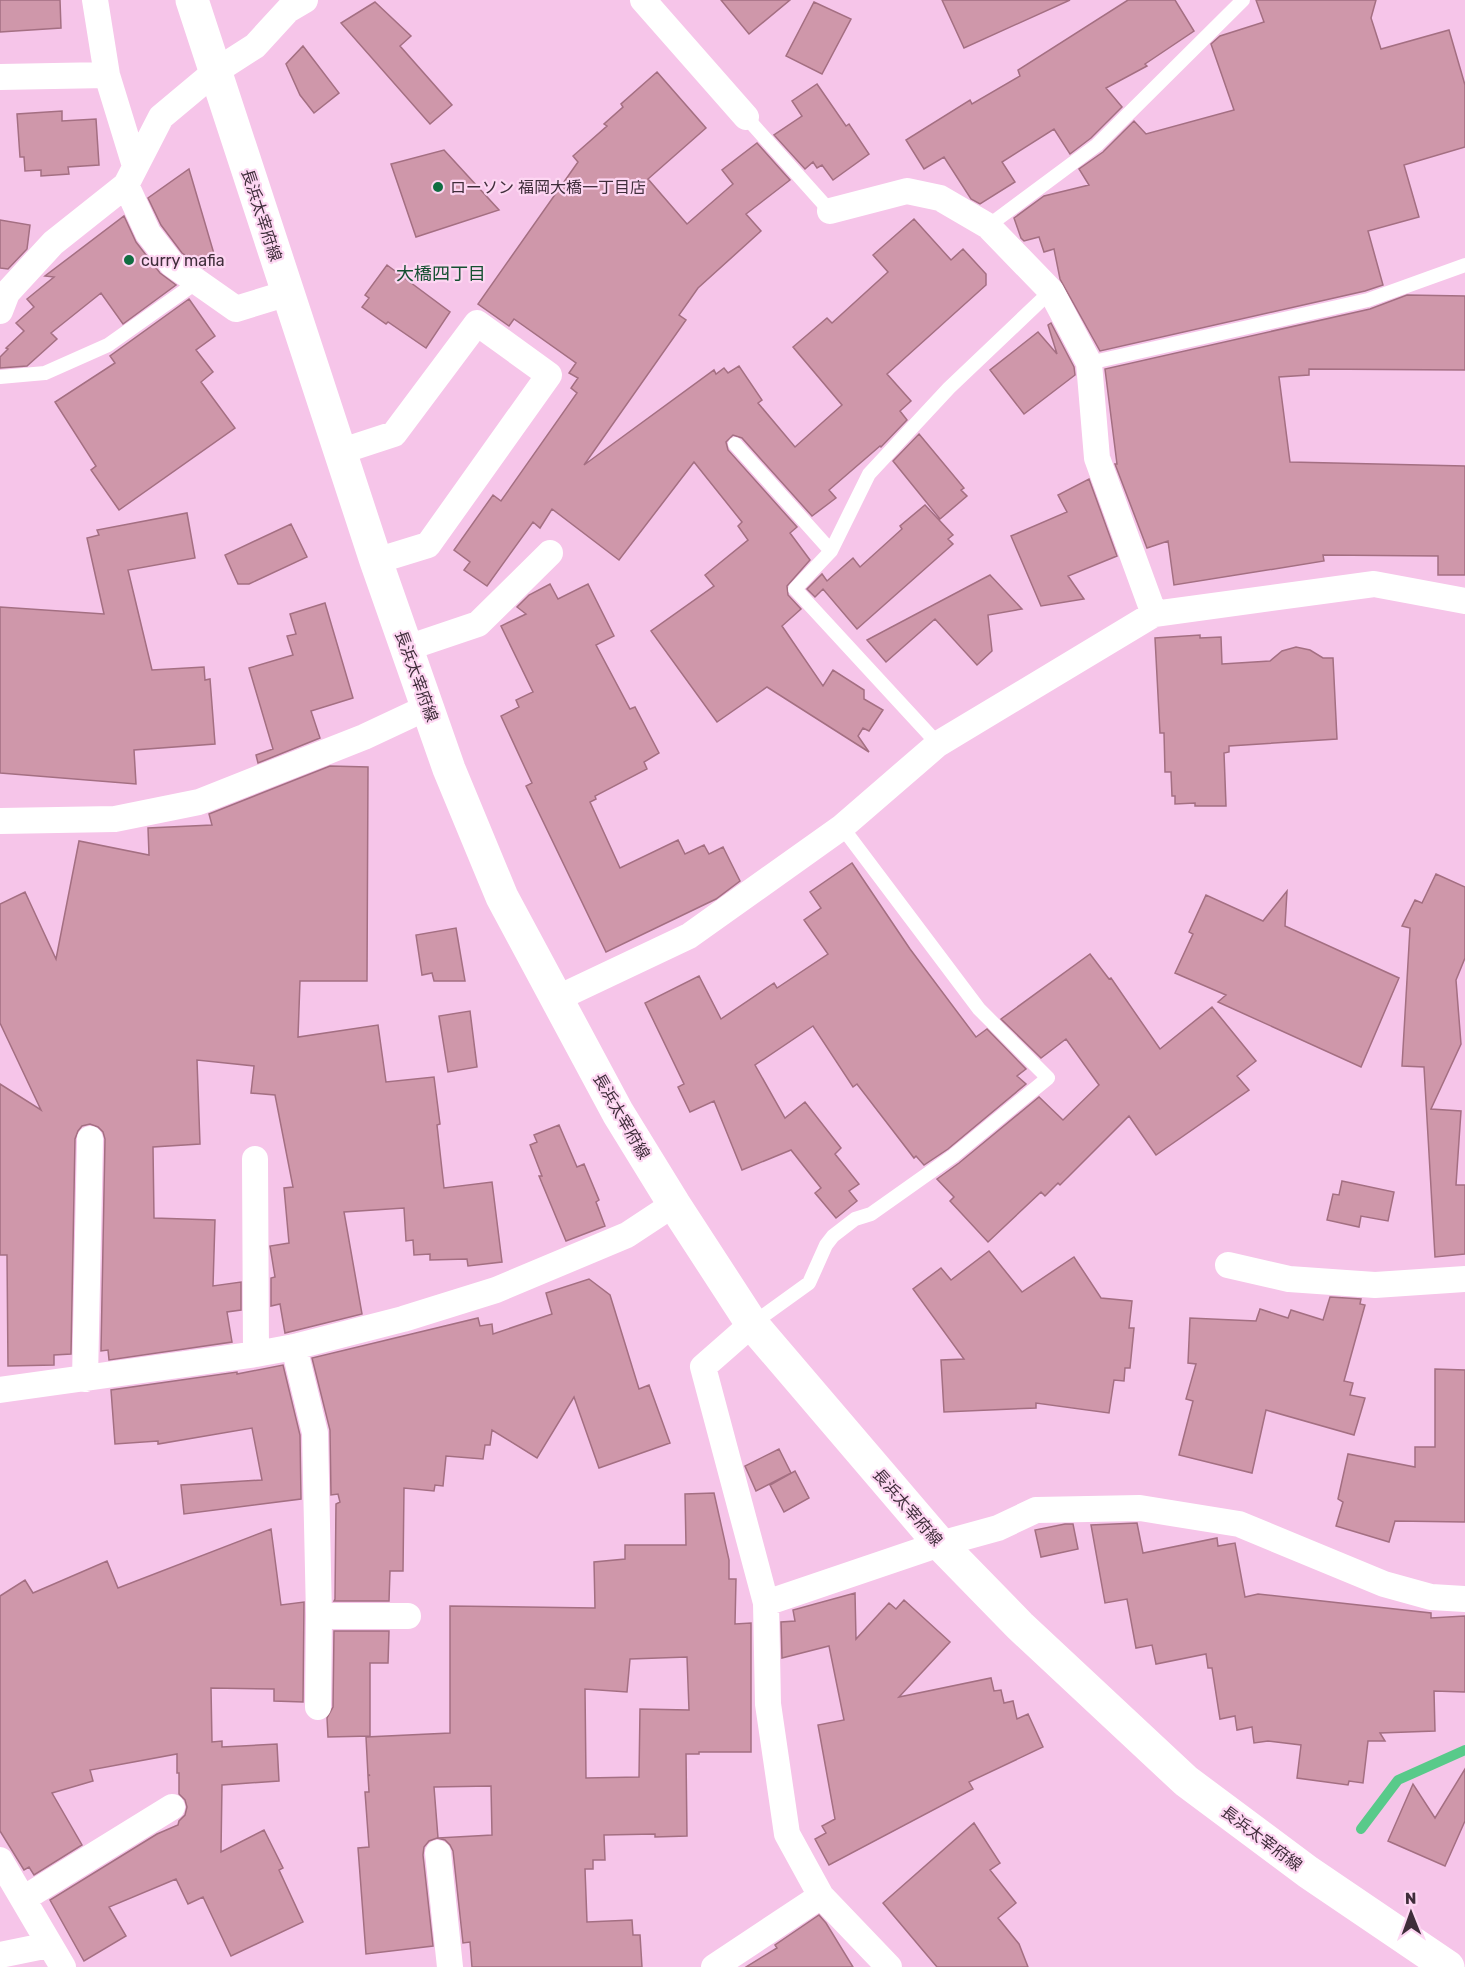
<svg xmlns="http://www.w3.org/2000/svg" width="1465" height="1967" viewBox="0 0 1465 1967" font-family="Rubik,'Noto Sans JP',sans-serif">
  <rect width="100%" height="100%" fill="#f6c5e9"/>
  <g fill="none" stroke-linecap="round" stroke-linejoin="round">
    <path stroke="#58ca8a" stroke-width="10" d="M 1361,1829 L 1398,1780 L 1465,1750"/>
  </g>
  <path fill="#cf97aa" stroke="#a46f82" stroke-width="1.5" fill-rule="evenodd" d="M 0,0 L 60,0 L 61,28 L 0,32 Z
    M 721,0 L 790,0 L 749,34 Z
    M 942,0 L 1070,0 L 964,48 Z
    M 1128,0 L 1175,0 L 1194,31 L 1145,64 L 1147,66 L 1106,88 L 1122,107 L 1091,138 L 1070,154 L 1054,129 L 1002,162 L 1015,182 L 980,204 L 971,199 L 944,157 L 924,169 L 906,140 L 970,100 L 972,104 L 1020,76 L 1018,70 Z
    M 1256,0 L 1376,0 L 1371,18 L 1381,49 L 1449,30 L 1465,85 L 1465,147 L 1404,165 L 1419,217 L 1368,231 L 1383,285 L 1365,291 L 1100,351 L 1060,279 L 1054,249 L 1044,252 L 1039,237 L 1024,241 L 1021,238 L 1014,218 L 1044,196 L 1089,185 L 1079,169 L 1103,152 L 1134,121 L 1146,134 L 1234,110 L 1211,44 L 1220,36 L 1264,22 Z
    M 375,2 L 411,36 L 400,46 L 452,105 L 430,124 L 341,23 Z
    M 814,2 L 851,19 L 822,74 L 786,56 Z
    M 303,46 L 339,93 L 314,113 L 300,95 L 286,64 Z
    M 657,72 L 706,128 L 648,179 L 687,224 L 733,184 L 722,170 L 757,143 L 790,180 L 746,214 L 761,231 L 698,288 L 679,315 L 686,320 L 584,465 L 714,370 L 716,374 L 724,368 L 728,373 L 739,366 L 762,400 L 758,403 L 795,447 L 842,405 L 793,347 L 827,318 L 832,323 L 888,272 L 873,255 L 914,219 L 951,260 L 963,249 L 986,274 L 986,285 L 887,374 L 911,401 L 900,411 L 907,420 L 881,447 L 880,446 L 829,490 L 836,498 L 812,516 L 742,438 L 733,435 L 726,442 L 728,450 L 797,527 L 790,533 L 810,560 L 787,586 L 788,595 L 801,609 L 782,626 L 823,686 L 833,670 L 864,690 L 864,699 L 883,710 L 869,731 L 863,728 L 858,736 L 869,752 L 767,687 L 717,722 L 651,631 L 714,586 L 705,575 L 748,540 L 738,526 L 742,522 L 694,462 L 619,560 L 552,509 L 540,528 L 533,522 L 487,586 L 464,570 L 470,562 L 454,550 L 493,495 L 501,501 L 577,393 L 571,388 L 578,378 L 569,373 L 576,363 L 514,319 L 509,326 L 478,304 L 578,162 L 573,156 L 607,126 L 604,124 L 623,107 L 621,104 Z
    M 817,84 L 846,126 L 849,124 L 869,154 L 833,180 L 822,165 L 817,168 L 813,162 L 805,169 L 774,135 L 802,116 L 792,101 Z
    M 62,111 L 62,121 L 96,119 L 99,165 L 68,167 L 69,174 L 41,176 L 41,170 L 25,171 L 24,157 L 20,157 L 17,114 Z
    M 444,150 L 499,210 L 416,237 L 391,164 Z
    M 189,169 L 217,264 L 204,268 L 182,253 L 161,225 L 148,198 Z
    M 124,216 L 136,242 L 160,273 L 176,285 L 123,324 L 101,293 L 51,333 L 57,339 L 27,366 L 0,368 L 0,357 L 8,349 L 6,348 L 24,331 L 16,323 L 34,307 L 27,299 L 54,277 L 45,276 Z
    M 0,220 L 30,225 L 27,249 L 8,269 L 0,268 Z
    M 387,265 L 450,312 L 426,348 L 388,322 L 386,324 L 362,307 L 369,298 L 365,295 Z
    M 1407,295 L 1465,296 L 1465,370 L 1309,369 L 1309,375 L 1279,377 L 1290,462 L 1465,466 L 1465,575 L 1438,575 L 1438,556 L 1323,555 L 1324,561 L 1174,585 L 1168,541 L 1147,548 L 1115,464 L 1117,464 L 1105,369 L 1370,309 Z
    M 189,299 L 215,336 L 196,350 L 213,372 L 201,382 L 235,428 L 119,510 L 91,470 L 96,466 L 55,402 L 115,363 L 110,356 Z
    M 1051,323 L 1074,367 L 1075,375 L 1024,414 L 990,370 L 1038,332 L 1057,354 L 1048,325 Z
    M 919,434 L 964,488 L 961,490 L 967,496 L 940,519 L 893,461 Z
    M 1089,479 L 1117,556 L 1068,576 L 1084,599 L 1041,606 L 1011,536 L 1067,512 L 1058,495 Z
    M 925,505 L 953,535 L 948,539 L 953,544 L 857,629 L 823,589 L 815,597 L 807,589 L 822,574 L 827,581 L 853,558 L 860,567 L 902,529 L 900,526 Z
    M 187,513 L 195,558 L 128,570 L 152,670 L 204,667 L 205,680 L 210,679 L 215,744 L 134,750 L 136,784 L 0,773 L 0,607 L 104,614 L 87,538 L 99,535 L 97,530 Z
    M 291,524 L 307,557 L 249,584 L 238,584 L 225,555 Z
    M 990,575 L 1022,609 L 988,615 L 992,651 L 977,665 L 935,619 L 886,662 L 867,640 Z
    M 550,584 L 558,599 L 588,584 L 614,636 L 596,645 L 630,709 L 635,707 L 659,753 L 644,762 L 647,769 L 595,796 L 596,799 L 590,802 L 620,868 L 678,840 L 685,854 L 704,845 L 709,854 L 723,847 L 740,881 L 716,899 L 606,952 L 526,786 L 532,783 L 501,716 L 519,707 L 516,700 L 533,692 L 501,626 L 526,614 L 517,607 L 529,595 Z
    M 325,603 L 353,698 L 311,711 L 320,738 L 258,763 L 256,755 L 273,749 L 249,668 L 293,655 L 287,636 L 296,634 L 290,614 Z
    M 1200,635 L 1200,638 L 1221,637 L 1222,664 L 1270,661 L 1282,651 L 1296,647 L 1310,650 L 1323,658 L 1333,658 L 1337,739 L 1229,746 L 1229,752 L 1224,753 L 1226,806 L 1195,806 L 1195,803 L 1175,804 L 1175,796 L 1172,796 L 1171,772 L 1165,772 L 1164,733 L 1160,733 L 1155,638 Z
    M 330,766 L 368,767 L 367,981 L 300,981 L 298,1037 L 378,1025 L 386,1082 L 434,1077 L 440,1124 L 437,1125 L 444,1188 L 492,1182 L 502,1262 L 468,1266 L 467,1259 L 430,1260 L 430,1254 L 414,1255 L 413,1240 L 406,1241 L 404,1208 L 344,1212 L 362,1314 L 285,1333 L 280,1304 L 271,1306 L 271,1278 L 275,1277 L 270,1246 L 289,1243 L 284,1188 L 293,1187 L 275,1095 L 251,1093 L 254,1066 L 197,1060 L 200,1144 L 153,1147 L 154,1218 L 215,1220 L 213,1286 L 241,1282 L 241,1310 L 227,1312 L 232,1342 L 109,1360 L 108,1350 L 101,1351 L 105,1139 L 103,1132 L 98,1127 L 90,1124 L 82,1126 L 78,1131 L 75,1139 L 71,1354 L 54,1355 L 54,1365 L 8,1366 L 7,1255 L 0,1255 L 0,1084 L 41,1110 L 0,1023 L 0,904 L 25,892 L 56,959 L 79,841 L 149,855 L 148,828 L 212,825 L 209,814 Z
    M 852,863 L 910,949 L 976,1037 L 987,1029 L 1026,1069 L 1017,1076 L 1026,1084 L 948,1149 L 924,1165 L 916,1156 L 914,1158 L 857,1084 L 853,1087 L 813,1026 L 755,1065 L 785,1118 L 805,1102 L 841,1148 L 835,1154 L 859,1184 L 849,1191 L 857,1201 L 836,1218 L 815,1193 L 821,1188 L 791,1150 L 742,1170 L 714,1101 L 690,1112 L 678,1087 L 684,1084 L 645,1003 L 699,976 L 721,1019 L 774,983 L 777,988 L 828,954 L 804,920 L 821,908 L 810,892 Z
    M 1436,874 L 1465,887 L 1465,958 L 1456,980 L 1461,1044 L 1431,1109 L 1461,1111 L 1456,1185 L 1465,1185 L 1465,1254 L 1435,1257 L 1424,1067 L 1402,1066 L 1410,928 L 1402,926 L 1415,900 L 1422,903 Z
    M 1287,891 L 1285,926 L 1399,978 L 1361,1067 L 1218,1002 L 1226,995 L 1175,973 L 1193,934 L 1189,932 L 1206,895 L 1263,921 Z
    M 456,928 L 465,981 L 434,981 L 432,973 L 422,975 L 416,935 Z
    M 1090,954 L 1109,979 L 1111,978 L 1160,1049 L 1212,1007 L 1256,1061 L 1237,1076 L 1249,1090 L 1156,1155 L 1129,1116 L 1060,1185 L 1058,1183 L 1045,1196 L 1041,1192 L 988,1242 L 950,1201 L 954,1197 L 937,1179 L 959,1163 L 1039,1097 L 1063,1120 L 1099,1085 L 1066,1039 L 1041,1058 L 1001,1019 Z
    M 470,1011 L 477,1067 L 448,1072 L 439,1016 Z
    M 559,1125 L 577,1167 L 584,1164 L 599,1200 L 596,1202 L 605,1226 L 566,1241 L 539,1176 L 542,1176 L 530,1145 L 537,1142 L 534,1135 Z
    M 1342,1181 L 1394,1192 L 1388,1221 L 1361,1216 L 1359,1227 L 1327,1220 L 1333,1194 L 1339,1195 Z
    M 989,1251 L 1022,1292 L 1074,1257 L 1101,1298 L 1132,1301 L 1129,1328 L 1134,1328 L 1130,1368 L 1125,1368 L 1124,1381 L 1114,1380 L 1109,1413 L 1036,1403 L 1036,1408 L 944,1412 L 941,1360 L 964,1359 L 913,1289 L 941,1268 L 951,1280 Z
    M 589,1279 L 610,1295 L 639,1389 L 649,1385 L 670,1443 L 599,1468 L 574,1397 L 537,1458 L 492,1430 L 490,1445 L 485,1445 L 483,1459 L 446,1456 L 443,1486 L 435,1485 L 434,1491 L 404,1488 L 403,1571 L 390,1571 L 389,1601 L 334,1601 L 335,1599 L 336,1504 L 340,1502 L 338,1494 L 331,1495 L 330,1430 L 312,1358 L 478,1318 L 480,1326 L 492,1324 L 493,1334 L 552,1314 L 546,1293 Z
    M 1330,1297 L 1361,1299 L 1360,1304 L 1365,1305 L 1344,1381 L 1353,1383 L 1350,1395 L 1365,1398 L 1354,1435 L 1266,1410 L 1252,1473 L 1179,1455 L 1193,1401 L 1186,1399 L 1196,1364 L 1188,1363 L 1190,1318 L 1256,1321 L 1260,1309 L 1288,1318 L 1291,1310 L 1323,1320 Z
    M 283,1365 L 300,1435 L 301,1499 L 184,1514 L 181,1485 L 262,1480 L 252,1428 L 158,1444 L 158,1441 L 115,1444 L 111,1390 L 237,1372 L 237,1374 Z
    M 1435,1369 L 1465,1370 L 1465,1522 L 1395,1521 L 1389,1542 L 1336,1526 L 1343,1502 L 1338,1499 L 1348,1454 L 1415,1467 L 1415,1447 L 1435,1447 Z
    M 779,1449 L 791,1473 L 756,1491 L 745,1466 Z
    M 795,1471 L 809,1498 L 784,1512 L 770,1485 Z
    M 714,1493 L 729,1560 L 729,1579 L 736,1579 L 735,1624 L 751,1623 L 751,1752 L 699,1752 L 699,1754 L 686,1754 L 687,1836 L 655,1837 L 655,1834 L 604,1835 L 605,1860 L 593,1860 L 593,1869 L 585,1869 L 587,1922 L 632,1920 L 633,1935 L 640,1935 L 642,1967 L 472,1967 L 470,1942 L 463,1943 L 453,1851 L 450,1845 L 445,1840 L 437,1838 L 429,1841 L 424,1847 L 423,1855 L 433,1946 L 366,1954 L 358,1848 L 369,1847 L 365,1792 L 369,1792 L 368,1776 L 370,1775 L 368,1775 L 366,1737 L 450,1733 L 450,1606 L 595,1608 L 594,1562 L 625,1559 L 625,1545 L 686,1545 L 685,1494 ZM 687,1657 L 689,1710 L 640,1709 L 639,1777 L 586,1778 L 585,1689 L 627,1692 L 630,1659 ZM 491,1786 L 492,1835 L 438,1838 L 434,1787 Z
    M 1137,1523 L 1143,1553 L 1217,1538 L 1218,1546 L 1235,1543 L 1245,1597 L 1258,1594 L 1431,1613 L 1431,1618 L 1465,1616 L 1465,1692 L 1434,1691 L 1435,1731 L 1380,1733 L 1385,1741 L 1368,1741 L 1363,1783 L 1349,1781 L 1348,1785 L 1297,1778 L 1301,1745 L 1268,1741 L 1254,1743 L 1252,1727 L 1237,1730 L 1235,1716 L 1220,1719 L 1212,1668 L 1208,1668 L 1206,1654 L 1156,1664 L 1152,1645 L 1136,1648 L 1127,1599 L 1105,1603 L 1091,1525 Z
    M 1065,1524 L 1073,1524 L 1078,1549 L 1041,1557 L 1035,1530 Z
    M 271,1529 L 281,1605 L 304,1602 L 303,1702 L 274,1701 L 274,1689 L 211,1688 L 212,1742 L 222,1741 L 222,1747 L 277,1744 L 279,1781 L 222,1785 L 221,1852 L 264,1830 L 283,1868 L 279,1870 L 303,1922 L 231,1956 L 203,1897 L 188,1904 L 176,1879 L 109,1907 L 126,1936 L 84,1961 L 50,1900 L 157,1834 L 178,1825 L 179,1821 L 185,1815 L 187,1807 L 185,1800 L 179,1794 L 179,1773 L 177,1773 L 177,1754 L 90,1770 L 93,1781 L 52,1793 L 82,1845 L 34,1875 L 29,1867 L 24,1870 L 0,1831 L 0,1596 L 25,1580 L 33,1593 L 107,1561 L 118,1588 Z
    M 855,1593 L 856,1639 L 889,1603 L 896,1609 L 904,1600 L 950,1642 L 899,1697 L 991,1678 L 994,1691 L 1001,1690 L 1004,1703 L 1013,1701 L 1017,1719 L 1028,1714 L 1043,1747 L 969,1782 L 973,1789 L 829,1865 L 815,1839 L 826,1833 L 822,1826 L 835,1819 L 818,1725 L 844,1720 L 829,1646 L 782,1658 L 781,1622 L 795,1621 L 793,1610 Z
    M 334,1631 L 389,1631 L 388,1663 L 370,1663 L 370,1736 L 328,1737 L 327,1718 L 333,1707 Z
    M 1465,1769 L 1465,1821 L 1445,1866 L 1388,1841 L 1413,1784 L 1435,1818 Z
    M 974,1823 L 1000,1863 L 990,1870 L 1016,1903 L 998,1918 L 1019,1944 L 1028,1967 L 937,1967 L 883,1903 Z
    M 819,1915 L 826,1923 L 853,1967 L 746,1967 L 777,1948 L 775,1945 Z"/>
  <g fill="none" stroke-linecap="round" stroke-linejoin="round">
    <path stroke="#fff" stroke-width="14" d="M 746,117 L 830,211
      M 988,226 L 1097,145 L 1243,0
      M 1089,363 L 1368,300 L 1465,265
      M 0,377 L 45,373 L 108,345 L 197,282
      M 735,444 L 831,551
      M 938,744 L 795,589 L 831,551 L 869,474 L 949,388 L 1051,291
      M 752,1324 L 809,1283 L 826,1245 L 833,1236 L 855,1219 L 871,1214 L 953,1156 L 1048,1078 L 979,1009 L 842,827"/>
    <path stroke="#fff" stroke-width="26" d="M 95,0 L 107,75 L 135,166
      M 643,0 L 746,117
      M 0,77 L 107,75
      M 126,185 L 148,233 L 172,264 L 236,309 L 288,293
      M 0,311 L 7,293 L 53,243 L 126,185 L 161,117 L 216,71 L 255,46 L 288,10 L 305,0
      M 339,452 L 394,434 L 477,323 L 549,375 L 428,545 L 376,561
      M 1154,614 L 1374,584 L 1465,601
      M 407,648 L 478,624 L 550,553
      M 0,821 L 115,819 L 199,802 L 364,737 L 428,707
      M 558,998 L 689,936 L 842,827 L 938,744 L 1154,614 L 1097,458 L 1089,363 L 1051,291 L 988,226 L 940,198 L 907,191 L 830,211
      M 255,1159 L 256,1354
      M 1228,1265 L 1289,1279 L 1375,1285 L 1465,1279
      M 294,1347 L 315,1433 L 319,1616 L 318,1707
      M 85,1379 L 90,1139
      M 0,1390 L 256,1354 L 294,1347 L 403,1319 L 496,1290 L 627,1235 L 674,1204
      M 766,1603 L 940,1544 L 998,1528 L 1036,1510 L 1140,1508 L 1239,1524 L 1384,1584 L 1431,1597 L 1465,1599
      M 319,1616 L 408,1616
      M 438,1853 L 450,1967
      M 0,1860 L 63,1967
      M 821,1896 L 889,1967
      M 23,1899 L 172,1807
      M 0,1955 L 49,1945
      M 714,1967 L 821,1896 L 787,1834 L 768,1704 L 766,1603 L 703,1367 L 752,1324"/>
    <path stroke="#fff" stroke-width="33" d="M 192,0 L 376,561 L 449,769 L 502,897 L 618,1113 L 674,1204 L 752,1324 L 940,1544 L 1020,1626 L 1186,1781 L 1308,1872 L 1448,1967"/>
  </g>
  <g fill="#106d41" stroke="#fdd6f2" stroke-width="2">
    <circle cx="438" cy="187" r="6"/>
    <circle cx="129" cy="260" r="6"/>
  </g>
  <g text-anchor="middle" stroke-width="4.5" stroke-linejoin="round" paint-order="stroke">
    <g font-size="16" fill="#3f2d3a" stroke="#fdd6f2" text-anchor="start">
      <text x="450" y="193">ローソン 福岡大橋一丁目店</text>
      <text x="141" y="266">curry mafia</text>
    </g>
    <g font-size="16" fill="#3f2d3a" stroke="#fdd6f2">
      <text transform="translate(262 215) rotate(72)" y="6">長浜太宰府線</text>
      <text transform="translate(417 676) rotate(70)" y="6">長浜太宰府線</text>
      <text transform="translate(622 1116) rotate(60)" y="6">長浜太宰府線</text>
      <text transform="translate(908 1507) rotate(49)" y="6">長浜太宰府線</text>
      <text transform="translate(1262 1838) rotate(37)" y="6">長浜太宰府線</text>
    </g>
    <g font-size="18" fill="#155031" stroke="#fdd6f2">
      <text x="441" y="280">大橋四丁目</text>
    </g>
  </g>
  <g transform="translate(1411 1913) rotate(359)" stroke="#fdd6f2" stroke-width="4.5" paint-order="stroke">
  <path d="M0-4.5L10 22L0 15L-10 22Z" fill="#3f2d3a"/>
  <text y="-9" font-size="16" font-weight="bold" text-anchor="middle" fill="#3f2d3a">N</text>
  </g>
</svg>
